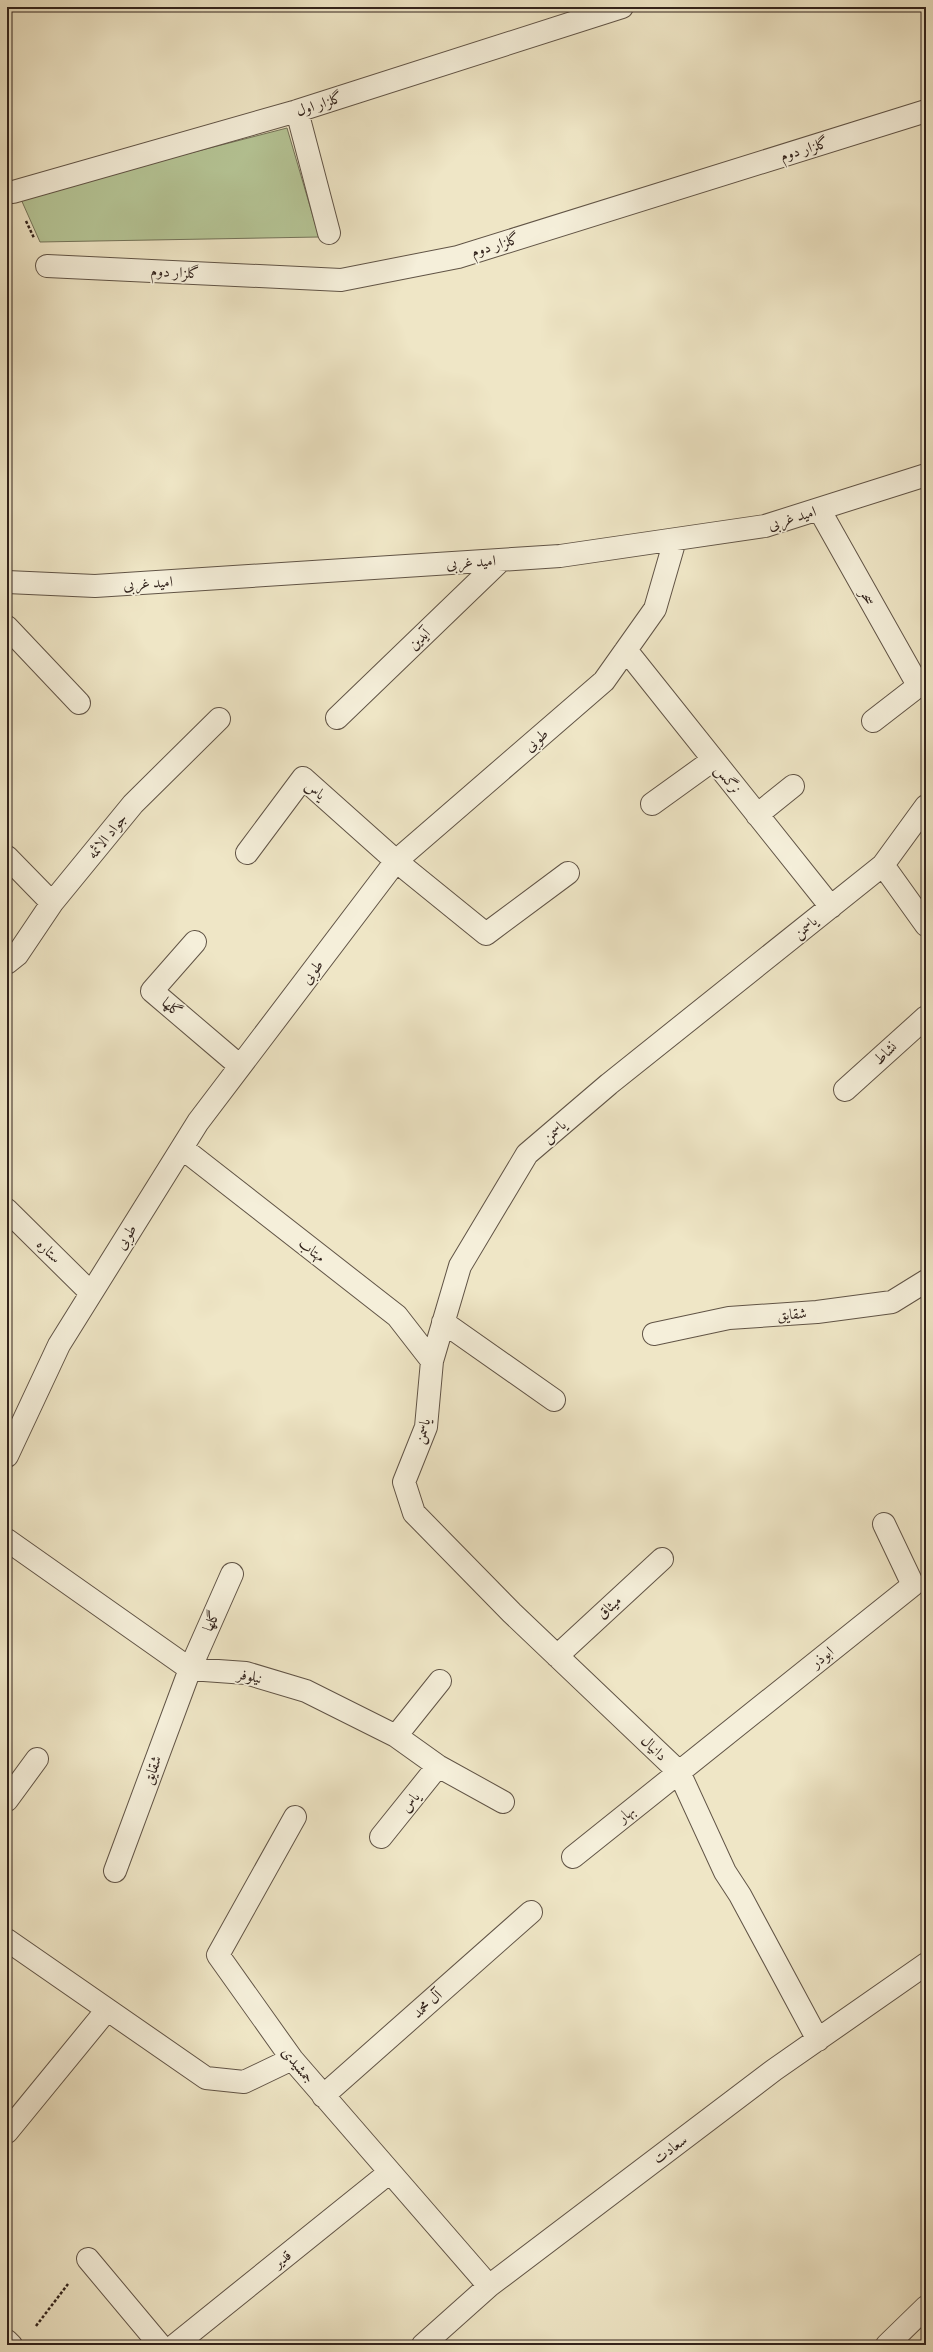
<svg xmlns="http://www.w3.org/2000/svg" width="933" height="2352" viewBox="0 0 933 2352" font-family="'IM FELL English',Amiri,serif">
  <rect width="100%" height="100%" fill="#efe6c6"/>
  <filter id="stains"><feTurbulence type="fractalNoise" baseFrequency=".005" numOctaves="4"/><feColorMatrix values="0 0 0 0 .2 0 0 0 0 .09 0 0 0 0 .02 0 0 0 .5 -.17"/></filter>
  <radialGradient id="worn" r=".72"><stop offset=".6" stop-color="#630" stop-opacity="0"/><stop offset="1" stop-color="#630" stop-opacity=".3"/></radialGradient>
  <path fill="#b6c697" stroke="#74745a" d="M 287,128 L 319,237 L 40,242 L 20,197 Z"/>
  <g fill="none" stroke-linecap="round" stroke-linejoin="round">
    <g stroke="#615446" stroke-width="24">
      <path id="minor" d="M 297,111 L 329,233
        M 13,192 L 297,111 L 622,7
        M 47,266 L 341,280 L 458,257 L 926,111
        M 819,509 L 918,685
        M 7,582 L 95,586 L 560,556 L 765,526 L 926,475
        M 7,627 L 79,703
        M 626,650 L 831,907
        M 337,718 L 501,560
        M 873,721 L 926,680
        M 652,804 L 713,760
        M 757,815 L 793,786
        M 247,853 L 303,778 L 396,861 L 486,934 L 568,873
        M 7,857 L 52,903
        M 883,865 L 926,925
        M 195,942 L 152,991 L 240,1066
        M 7,963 L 17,955 L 52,903 L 133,804 L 219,719
        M 845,1090 L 926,1017
        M 182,1148 L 397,1316 L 432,1361
        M 7,1210 L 91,1293
        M 443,1322 L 554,1400
        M 654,1334 L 729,1318 L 817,1312 L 892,1302 L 926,1281
        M 7,1456 L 59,1345 L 198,1122 L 396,861 L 604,681 L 655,609 L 675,540
        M 7,1540 L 190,1669 L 246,1673 L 306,1691 L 396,1736 L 438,1766 L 503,1802
        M 557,1656 L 662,1559
        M 396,1736 L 440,1681
        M 7,1800 L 37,1759
        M 295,1817 L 218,1955 L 292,2059 L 489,2286
        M 381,1837 L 438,1766
        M 573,1857 L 913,1585 L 884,1524
        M 115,1871 L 190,1669 L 232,1574
        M 7,1940 L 206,2078 L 244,2082 L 292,2059
        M 818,2040 L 740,1895 L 725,1872 L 679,1772 L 512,1613 L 414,1513 L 404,1482 L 426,1427 L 432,1361 L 460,1266 L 527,1154 L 609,1084 L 883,865 L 926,806
        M 323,2096 L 531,1912
        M 7,2132 L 106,2011
        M 88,2259 L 160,2345
        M 7,2341 L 11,2345
        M 175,2345 L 390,2172
        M 423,2345 L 489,2286 L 774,2070 L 926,1964
        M 887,2345 L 926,2307"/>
    </g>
    <path stroke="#32231c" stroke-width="2.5" stroke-dasharray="3 2" stroke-linecap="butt" d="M 26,221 L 34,238
      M 36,2326 L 68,2284"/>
    <use href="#minor" stroke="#f5efda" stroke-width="22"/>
  </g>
  <g text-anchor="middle" stroke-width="3.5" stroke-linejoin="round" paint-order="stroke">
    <g font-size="15" fill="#32231c" stroke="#f5efda">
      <text transform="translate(319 104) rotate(-18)" y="5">گلزار اول</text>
      <text transform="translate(804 149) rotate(-17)" y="5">گلزار دوم</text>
      <text transform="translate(495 245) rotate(-17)" y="5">گلزار دوم</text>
      <text transform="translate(175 272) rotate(3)" y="5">گلزار دوم</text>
      <text transform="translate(792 518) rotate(-17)" y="5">امید غربی</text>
      <text transform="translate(471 562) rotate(-4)" y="5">امید غربی</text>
      <text transform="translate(148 583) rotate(-4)" y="5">امید غربی</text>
      <text transform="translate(868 597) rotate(61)" y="5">سحر</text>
      <text transform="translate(419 639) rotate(-44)" y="5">آیدین</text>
      <text transform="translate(536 740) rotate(-41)" y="5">طوبی</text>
      <text transform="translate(728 779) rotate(52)" y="5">نرگس</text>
      <text transform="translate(315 790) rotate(37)" y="5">یاس</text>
      <text transform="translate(107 836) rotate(-51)" y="5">جواد الائمه</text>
      <text transform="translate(805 927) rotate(-39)" y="5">یاسمن</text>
      <text transform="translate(312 972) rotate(-53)" y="5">طوبی</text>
      <text transform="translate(172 1007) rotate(41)" y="5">گلها</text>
      <text transform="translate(885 1053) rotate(-42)" y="5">نشاط</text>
      <text transform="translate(554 1131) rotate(-40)" y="5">یاسمن</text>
      <text transform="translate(126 1237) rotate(-58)" y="5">طوبی</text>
      <text transform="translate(312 1250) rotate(38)" y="5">مهتاب</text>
      <text transform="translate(49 1251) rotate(45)" y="5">ستاره</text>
      <text transform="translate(792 1314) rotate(-4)" y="5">شقایق</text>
      <text transform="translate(422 1431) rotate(-74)" y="5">یاسمن</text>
      <text transform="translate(609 1607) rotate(-43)" y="5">میثاق</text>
      <text transform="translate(211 1621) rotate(-66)" y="5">گلها</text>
      <text transform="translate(822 1657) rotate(-39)" y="5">ابوذر</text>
      <text transform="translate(250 1676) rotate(12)" y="5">نیلوفر</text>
      <text transform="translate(654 1748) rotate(44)" y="5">دانیال</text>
      <text transform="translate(152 1770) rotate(-70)" y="5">شقایق</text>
      <text transform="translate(410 1802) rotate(-51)" y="5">یاس</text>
      <text transform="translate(626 1814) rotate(-39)" y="5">بهار</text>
      <text transform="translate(427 2004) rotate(-42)" y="5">آل محمد</text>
      <text transform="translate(298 2065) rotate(51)" y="5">جمشیدی</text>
      <text transform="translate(670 2149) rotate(-37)" y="5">سعادت</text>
      <text transform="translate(282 2259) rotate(-39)" y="5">قدیر</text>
    </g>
  </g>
  <rect width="933" height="2352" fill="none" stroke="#efe6c6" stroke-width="24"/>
  <rect x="8" y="8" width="917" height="2336" fill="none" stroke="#32231c" stroke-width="2"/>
  <rect x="12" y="12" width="909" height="2328" fill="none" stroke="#32231c"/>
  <rect width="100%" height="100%" filter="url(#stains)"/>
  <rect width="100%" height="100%" fill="url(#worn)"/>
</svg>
